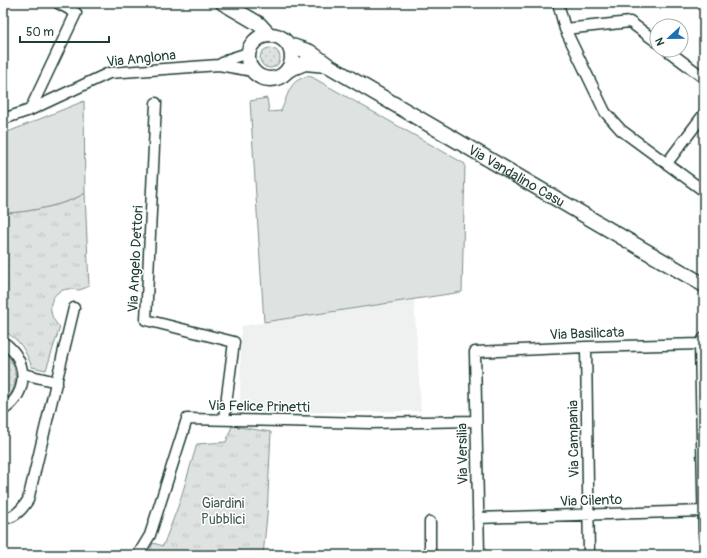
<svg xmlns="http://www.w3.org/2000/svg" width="707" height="558" viewBox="0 0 707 558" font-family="Pangolin,sans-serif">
  <defs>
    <pattern id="grass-dots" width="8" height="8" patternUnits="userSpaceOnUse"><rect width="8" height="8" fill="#dee3e2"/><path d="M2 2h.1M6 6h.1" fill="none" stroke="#bec4c2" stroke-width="1.8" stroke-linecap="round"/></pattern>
    <pattern id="park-tufts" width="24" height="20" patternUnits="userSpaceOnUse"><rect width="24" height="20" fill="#dee3e2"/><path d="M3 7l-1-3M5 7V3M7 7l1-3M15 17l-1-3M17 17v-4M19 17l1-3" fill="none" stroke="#bec4c2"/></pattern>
  </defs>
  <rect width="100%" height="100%" fill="#fff"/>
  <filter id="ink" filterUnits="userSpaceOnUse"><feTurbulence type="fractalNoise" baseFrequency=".025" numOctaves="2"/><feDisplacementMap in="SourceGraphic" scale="8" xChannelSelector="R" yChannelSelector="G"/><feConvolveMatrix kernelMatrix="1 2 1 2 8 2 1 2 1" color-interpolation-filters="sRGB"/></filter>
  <g filter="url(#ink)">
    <path fill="#eef1f0" d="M 414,299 L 421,411 L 240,413 L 241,326 Z"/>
    <path fill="url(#grass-dots)" stroke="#7e908b" d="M260 58a10 10 0 1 1 20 0a10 10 0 1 1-20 0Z
      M 3,351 C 19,362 20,391 3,402 Z"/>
    <path fill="url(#park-tufts)" stroke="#7e908b" d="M 85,193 L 89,286 C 85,288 81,290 77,290 C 74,290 71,288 68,289 C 47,291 46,316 60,327 L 46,370 L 32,367 C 25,350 20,339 3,331 L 3,213 C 25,213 67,205 85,193 Z
      M 232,426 L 271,432 L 267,516 L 263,555 L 148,555 L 153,543 L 163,546 L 179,504 L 197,444 L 226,442 Z"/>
    <path fill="#dee3e2" stroke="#7e908b" d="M 310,76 L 465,164 L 462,292 L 264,322 L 250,101 L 267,98 L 269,112 L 281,111 C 289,93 289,79 310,76 Z
      M 84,101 L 85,193 C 67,205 25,213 3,213 L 3,134 Z"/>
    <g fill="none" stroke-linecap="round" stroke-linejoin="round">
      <g stroke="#1f3d34" stroke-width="13">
        <path id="minor" d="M 558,3 L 565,29 L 605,112 L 621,130 L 704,191
          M 565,29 L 630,22 L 657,42
          M 667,50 L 704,78
          M 219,65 L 229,59 L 248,53
          M 156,103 L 146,320 L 234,342 L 224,419
          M 30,110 L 76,13 L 58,3
          M 3,119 L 30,110 L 109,73 L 219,65 L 253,71
          M 667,163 L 704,114
          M 704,338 L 700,344 L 704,536
          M 3,342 C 28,359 30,393 3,410
          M 586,347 L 589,555
          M 23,374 L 57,382
          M 3,518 C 14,519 23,508 28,500 L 74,308
          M 478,518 L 704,511
          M 138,555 L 150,535 L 187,419 L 370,423 L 476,421
          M 430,555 L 430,522
          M 479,555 L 475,352 L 586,347 L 700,344"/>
      </g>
      <g stroke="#1f3d34" stroke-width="17">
        <g id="secondary">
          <path d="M 223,3 L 259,24 L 269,35"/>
          <circle cx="270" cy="57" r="22"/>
          <path id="s1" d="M 289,45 L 310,52 L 329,66 L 704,285"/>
          <path d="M 288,70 L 305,63 L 327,65"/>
        </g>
      </g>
      <use href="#minor" stroke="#fff" stroke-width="10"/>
      <use href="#secondary" stroke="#fff" stroke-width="14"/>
    </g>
  </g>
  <g text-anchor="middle" stroke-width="3" stroke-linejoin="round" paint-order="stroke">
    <g font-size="14" fill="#1f3d34" stroke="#fff">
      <text transform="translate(141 58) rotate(-6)" y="5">Via Anglona</text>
      <text dy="5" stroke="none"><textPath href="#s1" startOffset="263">Via Vandalino Casu</textPath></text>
      <text transform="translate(135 259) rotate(-87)" y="5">Via Angelo Dettori</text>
      <text transform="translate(587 333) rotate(-2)" y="5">Via Basilicata</text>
      <text transform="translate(259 406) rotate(1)" y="5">Via Felice Prinetti</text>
      <text transform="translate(573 439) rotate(-91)" y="5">Via Campania</text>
      <text transform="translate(462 454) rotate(-91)" y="5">Via Versilia</text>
      <text transform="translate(591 500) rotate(-2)" y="5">Via Cilento</text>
    </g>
    <g font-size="14" fill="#455e57" stroke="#fff">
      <text x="223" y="508">Giardini<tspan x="223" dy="16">Pubblici</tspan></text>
    </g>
  </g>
  <rect width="707" height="558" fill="none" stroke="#fff" stroke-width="16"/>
  <rect x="8" y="8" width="691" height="542" fill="none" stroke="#1f3d34" stroke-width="1.5" filter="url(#ink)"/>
  <g transform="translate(669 38) rotate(248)"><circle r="19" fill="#ffffff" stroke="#a5b1ae"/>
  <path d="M0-3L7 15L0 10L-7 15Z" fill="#1f6fb2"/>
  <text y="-6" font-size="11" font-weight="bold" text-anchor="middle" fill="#1f3d34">N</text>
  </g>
  <path d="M20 36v6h89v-6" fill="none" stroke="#1f3d34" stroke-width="2"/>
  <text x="26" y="36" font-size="12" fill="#1f3d34" stroke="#ffffff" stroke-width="3" paint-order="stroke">50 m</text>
</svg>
